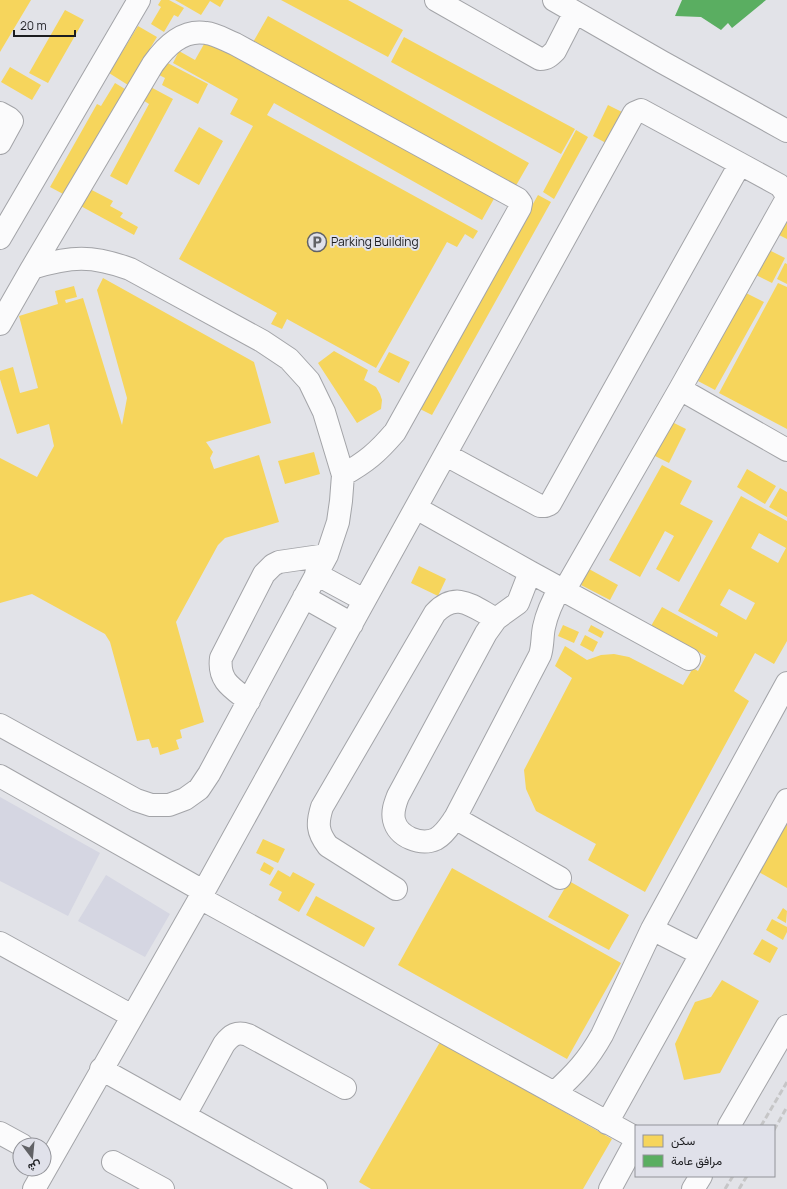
<svg xmlns="http://www.w3.org/2000/svg" width="787" height="1189" viewBox="0 0 787 1189" font-family="Manrope,Vazirmatn,sans-serif">
  <rect width="100%" height="100%" fill="#e2e3e8"/>
  <path fill="#d5d6e2" d="M 0,797 L 100,853 L 68,916 L 0,881 Z
    M 106,875 L 170,914 L 145,957 L 78,921 Z"/>
  <path fill="#f6d55c" fill-rule="evenodd" d="M 0,0 L 31,0 L 0,52 Z
    M 161,0 L 169,0 L 184,8 L 178,17 L 174,15 L 164,32 L 151,24 L 161,7 L 158,5 Z
    M 175,0 L 224,0 L 220,7 L 210,1 L 201,15 Z
    M 281,0 L 348,0 L 403,30 L 388,57 Z
    M 65,10 L 84,20 L 48,83 L 29,73 Z
    M 268,16 L 529,163 L 514,189 L 252,44 Z
    M 138,26 L 157,37 L 128,85 L 109,73 Z
    M 208,37 L 495,197 L 482,220 L 274,103 L 267,115 L 478,231 L 473,239 L 465,234 L 457,247 L 447,242 L 376,368 L 287,319 L 282,329 L 271,324 L 277,313 L 179,259 L 253,126 L 230,114 L 238,99 L 173,63 L 179,51 L 195,60 Z
    M 404,37 L 575,129 L 561,154 L 391,62 Z
    M 158,58 L 208,84 L 198,104 L 162,85 L 165,78 L 151,71 Z
    M 10,67 L 41,85 L 32,100 L 1,82 Z
    M 115,83 L 125,89 L 65,195 L 50,187 L 97,104 L 101,106 Z
    M 145,84 L 173,99 L 127,185 L 110,176 L 149,104 L 138,97 Z
    M 608,105 L 622,112 L 606,143 L 593,136 Z
    M 199,127 L 223,141 L 199,185 L 174,171 Z
    M 576,130 L 588,137 L 554,199 L 543,192 Z
    M 86,187 L 113,201 L 110,206 L 123,213 L 120,217 L 138,227 L 134,235 L 77,204 Z
    M 538,195 L 551,202 L 432,415 L 418,408 Z
    M 787,219 L 787,239 L 779,235 Z
    M 769,250 L 785,258 L 772,283 L 756,275 Z
    M 785,263 L 787,264 L 787,284 L 777,279 Z
    M 103,278 L 254,362 L 271,423 L 206,442 L 213,452 L 210,458 L 214,469 L 259,455 L 279,522 L 225,538 L 218,545 L 176,622 L 204,722 L 180,730 L 182,738 L 176,740 L 179,749 L 160,755 L 158,747 L 152,748 L 149,739 L 137,741 L 110,642 L 105,634 L 32,594 L 0,603 L 0,458 L 37,477 L 54,446 L 49,424 L 17,434 L 0,379 L 0,371 L 13,367 L 20,393 L 38,388 L 19,316 L 58,304 L 55,291 L 74,286 L 77,297 L 65,300 L 66,303 L 83,298 L 122,425 L 127,398 L 97,290 Z
    M 778,283 L 787,287 L 787,429 L 719,393 Z
    M 746,293 L 764,302 L 715,390 L 698,381 Z
    M 334,351 L 368,370 L 364,380 L 376,387 L 380,394 L 382,400 L 381,409 L 357,423 L 318,363 Z
    M 389,352 L 410,362 L 399,383 L 378,372 Z
    M 670,421 L 686,429 L 669,463 L 653,455 Z
    M 314,452 L 320,474 L 285,484 L 278,461 Z
    M 662,465 L 692,481 L 680,504 L 713,521 L 679,582 L 656,569 L 674,536 L 665,531 L 640,577 L 609,560 Z
    M 747,469 L 776,486 L 765,504 L 737,487 Z
    M 780,488 L 787,492 L 787,517 L 769,507 Z
    M 741,496 L 787,521 L 787,641 L 774,664 L 755,653 L 734,691 L 749,701 L 645,892 L 588,860 L 596,844 L 536,811 L 526,789 L 524,770 L 572,678 L 555,666 L 565,646 L 587,660 L 601,655 L 614,654 L 629,657 L 683,685 L 693,668 L 698,671 L 706,656 L 651,626 L 662,607 L 717,637 L 718,633 L 678,611 ZM 759,533 L 786,548 L 778,563 L 751,548 ZM 729,589 L 755,603 L 746,620 L 720,605 Z
    M 419,566 L 446,579 L 438,596 L 411,583 Z
    M 589,569 L 618,585 L 610,600 L 581,585 Z
    M 563,625 L 579,632 L 574,643 L 558,636 Z
    M 591,625 L 604,632 L 601,638 L 588,631 Z
    M 585,635 L 598,642 L 593,652 L 580,645 Z
    M 787,821 L 787,888 L 757,871 Z
    M 263,839 L 285,849 L 278,863 L 256,853 Z
    M 264,862 L 274,868 L 270,875 L 260,870 Z
    M 452,868 L 621,963 L 567,1059 L 398,965 Z
    M 278,870 L 290,877 L 293,872 L 315,884 L 299,912 L 278,900 L 282,892 L 269,885 Z
    M 569,881 L 629,915 L 609,950 L 548,917 Z
    M 316,896 L 375,928 L 364,947 L 306,915 Z
    M 783,908 L 787,911 L 786,923 L 777,918 Z
    M 772,919 L 787,927 L 787,932 L 783,940 L 766,930 Z
    M 762,939 L 778,948 L 770,963 L 753,954 Z
    M 722,980 L 759,1001 L 720,1073 L 684,1080 L 675,1044 L 695,1002 L 711,997 Z
    M 440,1042 L 612,1139 L 583,1189 L 371,1189 L 359,1182 Z"/>
  <path fill="#5aae61" d="M 682,0 L 766,0 L 732,28 L 728,23 L 721,30 L 701,17 L 675,16 Z"/>
  <g fill="none" stroke-linecap="round" stroke-linejoin="round">
    <g stroke="#a3a4a8" stroke-width="24">
      <path id="minor" d="M 436,0 L 540,59 C 547,59 550,56 555,51 L 575,12
        M 554,0 L 662,62 L 787,131
        M 0,113 L 9,118 L 12,121 L 0,143
        M 0,238 L 139,0
        M 32,268 L 153,64 C 165,47 182,29 206,33 C 216,34 225,40 235,44 L 518,199 L 521,203 L 520,208 L 395,432 C 377,453 366,462 343,475
        M 0,324 L 32,268 C 71,256 92,255 130,269 L 262,341 L 289,359 L 309,381 L 324,412 L 343,475 L 341,501 L 338,522 L 327,555 L 209,774 L 199,789 L 185,799 L 169,805 L 151,805 L 136,800 L 0,725
        M 680,389 L 787,450
        M 446,455 L 540,506 L 545,506 L 550,504 L 740,164
        M 416,508 L 530,572 L 689,659
        M 530,572 L 518,603 L 496,619 L 486,633 L 398,796 C 395,804 392,811 394,820 C 398,837 421,846 436,839 C 445,834 450,825 455,818 L 540,655 C 543,646 542,636 544,627 C 547,613 553,600 560,588
        M 316,574 L 364,600
        M 304,597 L 352,624
        M 249,701 C 232,688 218,681 221,658 L 264,574 L 273,565 L 279,562 L 327,555
        M 0,776 L 203,891
        M 455,818 L 560,878
        M 396,889 L 328,846 C 317,832 317,823 322,807 L 435,613 C 457,590 473,607 496,619
        M 200,898 L 636,1138
        M 652,929 L 701,954
        M 0,943 L 132,1016
        M 101,1069 L 316,1189
        M 554,1093 C 575,1074 588,1060 602,1035 L 652,929 L 787,683
        M 185,1115 L 224,1044 C 231,1035 237,1031 248,1035 L 345,1088
        M 607,1123 L 787,800
        M 729,1126 L 787,1026
        M 0,1133 L 22,1145
        M 113,1162 L 163,1189
        M 34,1189 L 200,898 L 634,113 L 641,110 L 779,185 C 784,190 786,193 786,200 L 680,389 L 564,591
        M 610,1189 L 636,1141
        M 693,1189 L 701,1176"/>
    </g>
    <use href="#minor" stroke="#fbfbfc" stroke-width="22"/>
    <path stroke="#c6c6c7" stroke-width="3" stroke-dasharray="6 3" stroke-linecap="butt" d="M 761,1126 L 787,1082
      M 774,1130 L 787,1107
      M 725,1189 L 733,1176
      M 739,1189 L 747,1176"/>
  </g>
  <defs>
    <g id="parking-ring" transform="scale(1)"><circle r="9.5" fill="#e0e1ea" stroke="#616266" stroke-width="1.5"/><path d="M-3.5-5.5H1a3.5 3.5 0 0 1 0 7H-1V5.5H-3.5ZM-1-3.4V-.6H.8a1.4 1.4 0 0 0 0-2.8Z" fill="#616266"/></g>
  </defs>
  <g fill-rule="evenodd">
    <use href="#parking-ring" x="317" y="242"/>
  </g>
  <g text-anchor="middle" stroke-width="4" stroke-linejoin="round" paint-order="stroke">
    <g font-size="12" fill="#1c1d20" stroke="#e0e1ea" text-anchor="start">
      <text x="331" y="246">Parking Building</text>
    </g>
  </g>
  <rect x="635" y="1125" width="140" height="52" fill="#e0e1ea" stroke="#929399"/>
  <rect x="643" y="1135" width="20" height="12" fill="#f6d55c" stroke="#929399"/>
  <text x="671" y="1145" font-size="12" fill="#1c1d20">سكن</text>
  <rect x="643" y="1155" width="20" height="12" fill="#5aae61" stroke="#929399"/>
  <text x="671" y="1165" font-size="12" fill="#1c1d20">مرافق عامة</text>
  <g transform="translate(32 1157) rotate(164)"><circle r="19" fill="#e0e1ea" stroke="#929399"/>
  <path d="M0-3L7 15L0 10L-7 15Z" fill="#616266"/>
  <text y="-6" font-size="11" font-weight="bold" text-anchor="middle" fill="#1c1d20">ش</text>
  </g>
  <path d="M14 30v6h61v-6" fill="none" stroke="#1c1d20" stroke-width="2"/>
  <text x="20" y="30" font-size="12" fill="#1c1d20" stroke="#e0e1ea" stroke-width="3" paint-order="stroke">20 m</text>
</svg>
